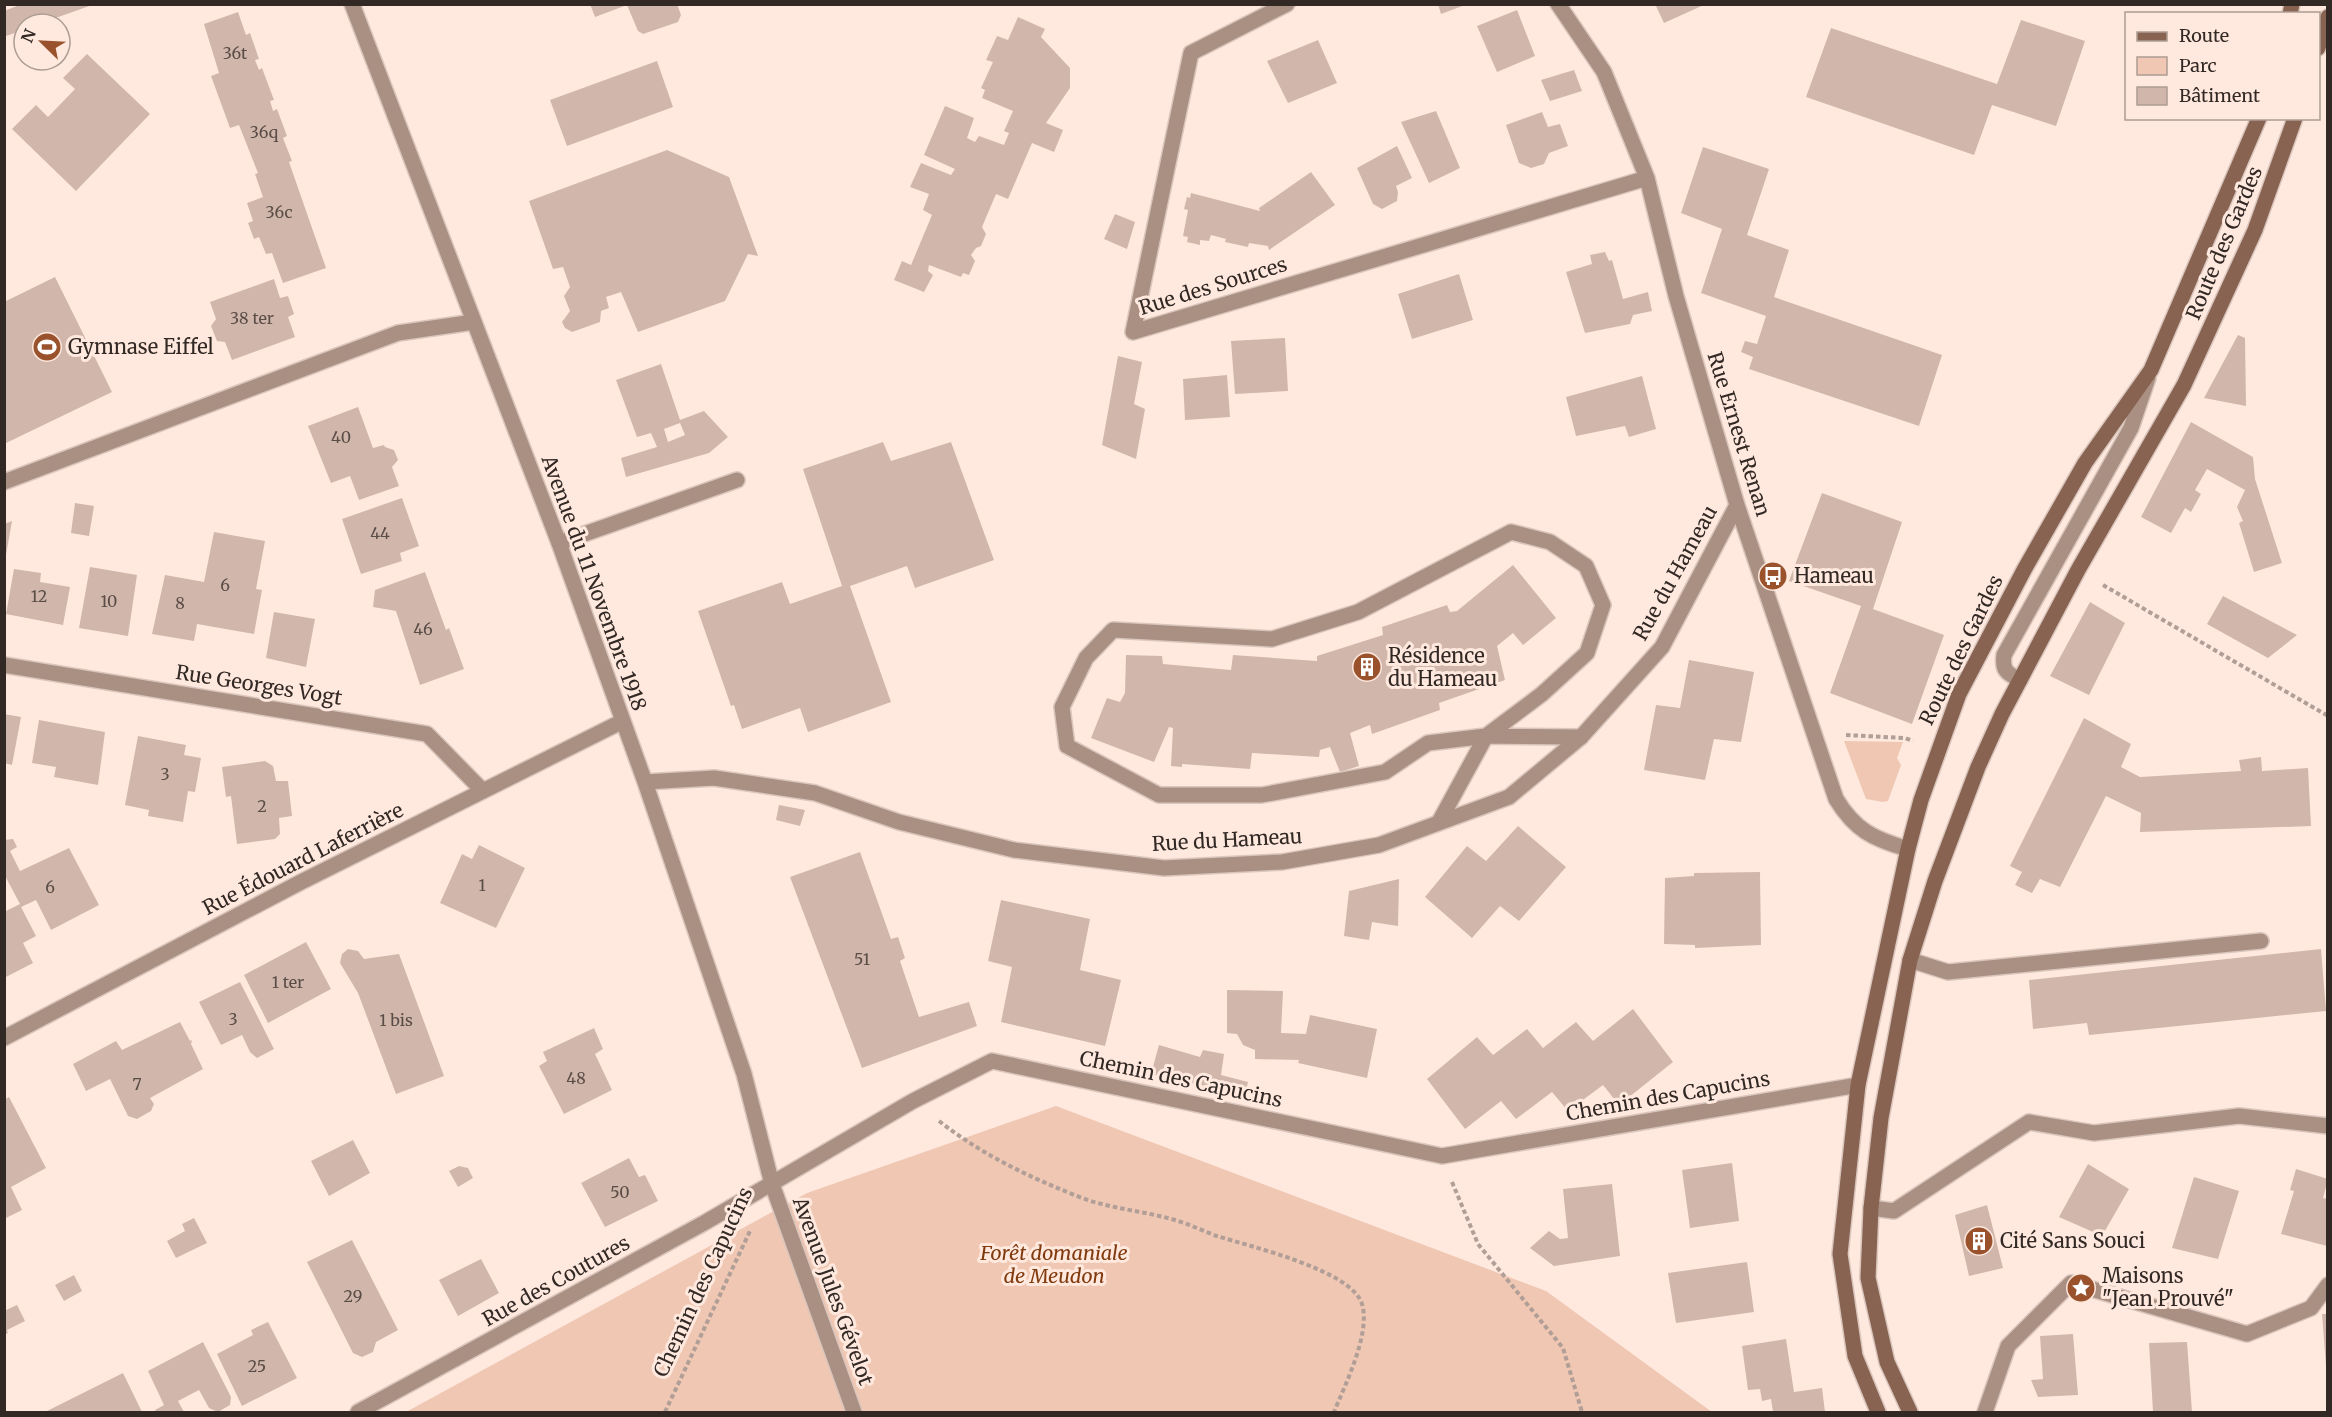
<svg xmlns="http://www.w3.org/2000/svg" width="2332" height="1417" viewBox="0 0 2332 1417" font-family="Merriweather,serif">
  <rect width="100%" height="100%" fill="#ffe9df"/>
  <path fill="#efc7b3" d="M 1844,741 L 1903,742 L 1897,758 L 1901,765 L 1888,801 L 1883,802 L 1866,799 Z
    M 1056,1106 L 1546,1291 L 1712,1412 L 406,1412 L 807,1193 Z"/>
  <path fill="#d1b7ab" fill-rule="evenodd" d="M 22,4 L 92,4 L 92,5 L 39,24 L 24,24 L 24,30 L 6,36 L 4,11 Z
    M 590,4 L 677,4 L 681,15 L 678,22 L 643,34 L 638,31 L 627,5 L 595,17 Z
    M 1438,4 L 1465,4 L 1465,5 L 1441,14 Z
    M 1655,4 L 1706,4 L 1664,23 Z
    M 1517,10 L 1535,56 L 1497,72 L 1477,26 Z
    M 238,12 L 246,35 L 250,33 L 259,59 L 255,60 L 259,70 L 262,68 L 274,100 L 270,101 L 273,111 L 277,109 L 287,136 L 283,138 L 292,161 L 289,162 L 326,268 L 283,283 L 272,253 L 266,254 L 259,237 L 254,239 L 248,223 L 253,221 L 247,203 L 263,197 L 255,174 L 258,173 L 239,125 L 230,128 L 211,76 L 219,73 L 204,24 Z
    M 1018,17 L 1045,29 L 1041,37 L 1070,68 L 1070,88 L 1046,123 L 1063,130 L 1054,152 L 1032,143 L 1008,199 L 996,194 L 982,227 L 986,234 L 981,246 L 976,248 L 971,255 L 975,261 L 969,275 L 963,273 L 961,277 L 929,265 L 928,271 L 933,275 L 924,292 L 894,280 L 902,261 L 911,265 L 932,215 L 923,210 L 929,194 L 910,187 L 921,163 L 951,175 L 955,169 L 924,155 L 945,106 L 974,118 L 967,138 L 975,142 L 979,136 L 1004,145 L 1009,133 L 1004,131 L 1013,111 L 982,98 L 985,90 L 981,88 L 993,62 L 986,60 L 997,36 L 1008,40 Z
    M 2021,20 L 2085,41 L 2056,126 L 1992,105 L 1974,155 L 1806,97 L 1831,28 L 1997,84 Z
    M 1318,40 L 1337,83 L 1288,103 L 1267,61 Z
    M 87,54 L 150,114 L 76,191 L 12,129 L 36,105 L 48,117 L 75,89 L 63,78 Z
    M 657,61 L 673,107 L 567,146 L 550,100 Z
    M 1574,70 L 1582,91 L 1550,101 L 1541,80 Z
    M 1436,111 L 1460,168 L 1429,183 L 1401,122 Z
    M 1542,112 L 1548,127 L 1560,124 L 1568,146 L 1549,153 L 1544,164 L 1531,168 L 1519,163 L 1506,125 Z
    M 1397,146 L 1412,178 L 1396,186 L 1398,192 L 1397,201 L 1382,209 L 1373,204 L 1357,168 Z
    M 1703,147 L 1769,169 L 1747,235 L 1789,250 L 1774,297 L 1942,355 L 1919,426 L 1749,369 L 1753,357 L 1741,352 L 1745,341 L 1757,344 L 1766,316 L 1701,293 L 1722,229 L 1681,213 Z
    M 667,150 L 729,177 L 758,256 L 748,254 L 725,301 L 638,332 L 621,292 L 606,297 L 609,308 L 601,311 L 600,322 L 572,332 L 565,328 L 562,322 L 570,311 L 564,296 L 570,287 L 563,267 L 553,269 L 529,201 Z
    M 1311,172 L 1335,205 L 1269,250 L 1268,246 L 1249,243 L 1248,247 L 1225,242 L 1226,239 L 1211,235 L 1209,241 L 1200,240 L 1200,245 L 1187,242 L 1188,237 L 1183,236 L 1188,210 L 1184,209 L 1187,197 L 1190,198 L 1191,193 L 1260,211 L 1259,208 Z
    M 1115,214 L 1135,222 L 1127,249 L 1104,239 Z
    M 1605,252 L 1609,261 L 1612,260 L 1623,299 L 1648,292 L 1652,311 L 1633,315 L 1630,324 L 1585,333 L 1566,272 L 1592,264 L 1590,255 Z
    M 1459,274 L 1473,320 L 1412,339 L 1398,294 Z
    M 55,277 L 112,392 L 4,444 L 4,302 Z
    M 274,279 L 280,298 L 288,296 L 294,314 L 288,317 L 295,337 L 232,360 L 225,342 L 217,341 L 211,326 L 216,319 L 210,302 Z
    M 2238,335 L 2245,338 L 2246,406 L 2204,398 Z
    M 1285,338 L 1288,391 L 1235,394 L 1231,341 Z
    M 1118,356 L 1142,362 L 1134,404 L 1145,409 L 1136,459 L 1102,445 Z
    M 661,364 L 680,420 L 704,411 L 728,437 L 709,453 L 626,477 L 621,458 L 657,447 L 651,433 L 637,437 L 616,380 ZM 680,423 L 685,435 L 668,442 L 664,429 Z
    M 1227,375 L 1230,417 L 1185,420 L 1183,379 Z
    M 1642,376 L 1656,429 L 1629,437 L 1625,426 L 1576,436 L 1566,397 Z
    M 358,407 L 373,448 L 384,445 L 385,447 L 394,450 L 398,460 L 392,467 L 399,486 L 359,500 L 350,476 L 331,483 L 308,426 Z
    M 2191,422 L 2253,457 L 2255,479 L 2282,563 L 2254,572 L 2239,523 L 2243,521 L 2237,507 L 2245,490 L 2207,469 L 2195,490 L 2201,494 L 2191,512 L 2185,508 L 2171,533 L 2141,517 Z
    M 883,442 L 891,461 L 951,442 L 994,560 L 915,588 L 907,566 L 850,586 L 891,702 L 808,732 L 800,708 L 742,729 L 734,705 L 731,706 L 698,611 L 782,582 L 790,604 L 842,586 L 803,469 Z
    M 1822,493 L 1902,522 L 1873,609 L 1944,635 L 1912,724 L 1830,693 L 1861,606 L 1789,581 Z
    M 402,498 L 419,546 L 400,553 L 402,561 L 361,574 L 342,519 Z
    M 75,503 L 94,506 L 89,536 L 71,533 Z
    M 12,521 L 6,555 L 4,554 L 4,524 Z
    M 214,532 L 265,541 L 256,589 L 262,590 L 254,634 L 197,624 L 194,641 L 152,634 L 165,575 L 204,582 Z
    M 1513,565 L 1556,618 L 1523,645 L 1513,633 L 1497,646 L 1505,680 L 1439,703 L 1440,710 L 1372,734 L 1370,725 L 1350,733 L 1359,766 L 1340,772 L 1330,747 L 1320,750 L 1319,757 L 1252,753 L 1250,769 L 1182,764 L 1182,767 L 1171,766 L 1173,728 L 1169,727 L 1154,762 L 1091,738 L 1107,698 L 1120,702 L 1125,693 L 1126,655 L 1162,656 L 1163,664 L 1231,670 L 1233,655 L 1317,661 L 1317,656 L 1383,635 L 1382,627 L 1447,605 L 1450,612 L 1457,611 Z
    M 90,567 L 137,575 L 128,636 L 79,628 Z
    M 14,569 L 41,573 L 40,582 L 70,587 L 63,625 L 6,614 Z
    M 425,572 L 446,630 L 449,628 L 464,669 L 420,685 L 396,611 L 373,607 L 375,590 Z
    M 2223,596 L 2297,635 L 2268,658 L 2207,624 Z
    M 2090,602 L 2125,623 L 2089,695 L 2050,676 Z
    M 274,612 L 315,619 L 306,667 L 266,658 Z
    M 1689,660 L 1754,672 L 1741,742 L 1714,739 L 1705,780 L 1644,770 L 1656,705 L 1680,708 Z
    M 4,714 L 21,717 L 12,765 L 4,763 Z
    M 2084,718 L 2131,744 L 2121,767 L 2140,777 L 2241,771 L 2239,760 L 2261,757 L 2262,771 L 2308,768 L 2311,826 L 2140,832 L 2141,813 L 2106,796 L 2060,887 L 2040,879 L 2032,893 L 2015,885 L 2022,872 L 2010,866 Z
    M 39,720 L 105,732 L 98,785 L 54,777 L 56,767 L 32,763 Z
    M 138,736 L 186,745 L 184,755 L 201,758 L 195,792 L 188,791 L 183,822 L 148,816 L 149,810 L 125,805 Z
    M 265,761 L 273,766 L 276,781 L 288,781 L 292,816 L 279,818 L 280,834 L 275,839 L 237,844 L 231,796 L 226,797 L 222,767 Z
    M 779,805 L 805,810 L 800,826 L 776,820 Z
    M 1518,826 L 1566,867 L 1519,921 L 1500,906 L 1472,938 L 1425,897 L 1467,846 L 1486,861 Z
    M 13,839 L 17,847 L 10,851 L 20,871 L 69,848 L 99,905 L 51,930 L 36,900 L 21,907 L 36,936 L 23,943 L 33,963 L 4,978 L 4,912 L 20,904 L 4,874 L 4,840 Z
    M 479,845 L 525,868 L 496,928 L 440,903 L 462,854 L 472,859 Z
    M 860,852 L 891,939 L 898,937 L 905,958 L 900,961 L 919,1017 L 969,1002 L 977,1026 L 862,1068 L 790,877 Z
    M 1760,872 L 1761,945 L 1695,948 L 1695,945 L 1664,944 L 1665,878 L 1694,876 L 1694,873 Z
    M 1399,879 L 1398,926 L 1372,922 L 1369,940 L 1344,936 L 1349,891 Z
    M 1001,900 L 1090,919 L 1080,970 L 1121,980 L 1105,1046 L 1001,1022 L 1012,967 L 988,961 Z
    M 306,942 L 331,989 L 268,1023 L 244,975 Z
    M 348,949 L 358,951 L 364,959 L 399,954 L 444,1076 L 396,1094 L 358,993 L 340,963 L 342,954 Z
    M 2321,949 L 2326,1011 L 2089,1035 L 2087,1023 L 2033,1029 L 2029,980 Z
    M 240,982 L 274,1049 L 257,1058 L 250,1052 L 242,1035 L 221,1045 L 199,1002 Z
    M 1227,990 L 1283,991 L 1281,1033 L 1306,1034 L 1310,1015 L 1377,1029 L 1367,1078 L 1298,1063 L 1299,1060 L 1255,1059 L 1255,1050 L 1243,1045 L 1237,1034 L 1227,1033 Z
    M 1633,1009 L 1673,1062 L 1619,1105 L 1603,1085 L 1568,1111 L 1552,1092 L 1516,1119 L 1501,1101 L 1465,1129 L 1427,1079 L 1477,1037 L 1493,1055 L 1527,1029 L 1543,1048 L 1576,1022 L 1593,1041 Z
    M 180,1022 L 190,1041 L 192,1040 L 191,1044 L 203,1069 L 150,1098 L 154,1104 L 151,1111 L 137,1119 L 128,1116 L 110,1079 L 86,1091 L 73,1064 L 116,1041 L 122,1050 Z
    M 594,1028 L 603,1049 L 595,1054 L 612,1090 L 564,1114 L 539,1066 L 547,1061 L 543,1052 Z
    M 1159,1045 L 1200,1057 L 1203,1050 L 1224,1054 L 1221,1075 L 1248,1082 L 1245,1095 L 1151,1074 Z
    M 9,1097 L 46,1168 L 11,1187 L 22,1210 L 4,1219 L 4,1100 Z
    M 353,1140 L 370,1173 L 329,1196 L 311,1161 Z
    M 629,1158 L 639,1177 L 645,1175 L 658,1201 L 605,1227 L 581,1183 Z
    M 1732,1163 L 1739,1221 L 1690,1228 L 1682,1170 Z
    M 2088,1164 L 2129,1189 L 2102,1236 L 2059,1217 Z
    M 459,1166 L 468,1168 L 473,1178 L 458,1187 L 449,1171 Z
    M 2296,1169 L 2328,1179 L 2323,1198 L 2328,1199 L 2327,1246 L 2281,1234 L 2294,1191 L 2290,1190 Z
    M 2194,1177 L 2239,1191 L 2218,1259 L 2172,1248 Z
    M 1612,1184 L 1620,1256 L 1554,1266 L 1530,1248 L 1549,1231 L 1560,1239 L 1568,1238 L 1563,1189 Z
    M 1987,1205 L 2003,1268 L 1969,1276 L 1955,1215 Z
    M 194,1218 L 207,1243 L 176,1258 L 167,1241 L 185,1231 L 182,1224 Z
    M 352,1240 L 398,1330 L 376,1342 L 373,1352 L 362,1357 L 353,1353 L 307,1262 Z
    M 481,1259 L 499,1293 L 458,1316 L 439,1280 Z
    M 1747,1262 L 1754,1312 L 1676,1323 L 1668,1273 Z
    M 74,1275 L 82,1291 L 64,1301 L 55,1285 Z
    M 17,1305 L 25,1321 L 7,1330 L 8,1333 L 4,1335 L 4,1311 Z
    M 2322,1314 L 2328,1314 L 2328,1366 L 2326,1366 Z
    M 268,1322 L 297,1378 L 242,1406 L 217,1354 L 253,1335 L 251,1330 Z
    M 2073,1334 L 2078,1395 L 2038,1397 L 2031,1380 L 2043,1379 L 2040,1336 Z
    M 1786,1339 L 1794,1392 L 1822,1388 L 1825,1412 L 1773,1412 L 1771,1399 L 1762,1401 L 1760,1389 L 1748,1390 L 1742,1346 Z
    M 203,1342 L 231,1397 L 230,1405 L 218,1412 L 209,1408 L 199,1390 L 178,1401 L 184,1412 L 156,1412 L 155,1410 L 164,1405 L 148,1371 Z
    M 2187,1342 L 2192,1412 L 2153,1412 L 2149,1343 Z
    M 123,1373 L 142,1412 L 48,1412 L 47,1411 Z"/>
  <g fill="none" stroke-linecap="round" stroke-linejoin="round">
    <g stroke="#dac6bd" stroke-width="18">
      <path id="lane" d="M 4,482 L 398,333 L 474,322
        M 1511,532 L 1550,542 L 1586,566 L 1603,605 L 1587,653 L 1542,694 L 1486,736 L 1428,743 L 1385,772 L 1262,795 L 1159,795 L 1067,746 L 1062,707 L 1086,658 L 1113,630 L 1272,639 L 1358,612 Z
        M 559,543 L 737,480
        M 2020,680 C 2006,673 2002,670 2004,655 L 2131,428 L 2148,378
        M 1439,822 L 1486,736 L 1581,737
        M 1910,960 L 1948,972 L 2261,941"/>
    </g>
    <g stroke="#dac6bd" stroke-width="18">
      <path id="street" d="M 352,4 L 559,543 L 645,782 L 744,1074 L 772,1184 L 854,1412
        M 1287,4 L 1191,53 L 1133,332 L 1647,178
        M 1558,4 L 1604,72 L 1647,178 L 1676,296 L 1737,505 L 1836,799 C 1855,830 1873,839 1908,849
        M 4,665 L 427,734 L 483,791
        M 645,782 L 714,778 L 815,793 L 899,822 L 1014,850 L 1164,868 L 1282,862 L 1379,845 L 1509,797 L 1581,737 L 1662,647 L 1737,505
        M 4,1038 L 301,882 L 623,721
        M 1871,1208 L 1894,1211 L 2029,1122 L 2094,1133 L 2239,1116 L 2328,1126
        M 358,1412 L 704,1223 L 913,1101 L 992,1061 L 1442,1156 L 1858,1085
        M 1985,1412 L 2008,1346 L 2071,1283 L 2247,1334 L 2311,1308 L 2328,1285"/>
    </g>
    <g stroke="#dac6bd" stroke-width="18">
      <path id="secondary" d="M 2290,14 L 2292,4
        M 2318,48 L 2328,17
        M 1878,1412 L 1855,1356 L 1840,1254 L 1858,1085 L 1908,849 L 1921,800 L 1959,694 L 2024,570 L 2085,463 L 2151,370 L 2259,118
        M 1910,1412 L 1887,1362 L 1868,1278 L 1871,1208 L 1881,1118 L 1910,960 L 1935,881 L 1978,767 L 2002,714 L 2078,570 L 2184,385 L 2255,230 L 2295,118"/>
    </g>
    <path stroke="#b09e97" stroke-width="4" stroke-dasharray="4.5 3" stroke-linecap="butt" d="M 2103,585 L 2328,716
      M 1846,735 L 1905,738 L 1913,741
      M 939,1121 C 984,1156 1029,1177 1082,1198 C 1112,1209 1144,1211 1175,1220 C 1189,1224 1203,1231 1217,1236 C 1248,1246 1352,1270 1362,1304 C 1371,1333 1345,1385 1334,1412
      M 1452,1182 L 1478,1244 L 1563,1348 L 1582,1412
      M 665,1412 L 750,1231"/>
    <use href="#lane" stroke="#aa9083" stroke-width="15"/>
    <use href="#street" stroke="#aa9083" stroke-width="15"/>
    <use href="#secondary" stroke="#886351" stroke-width="15"/>
  </g>
  <defs>
    <g id="stadium-disc" transform="scale(1.5)"><circle r="9.5" fill="#99522c" stroke="#ffe9df"/><path d="M0-5a6.5 5 0 1 0 0 10a6.5 5 0 1 0 0-10ZM-3.5-1.8h7v3.6h-7Z" fill="#fff"/></g>
    <g id="bus-disc" transform="scale(1.5)"><circle r="9.5" fill="#99522c" stroke="#ffe9df"/><path d="M-5-6H5V4H4V6H2V4H-2V6H-4V4H-5ZM-3.5-4V0h7V-4ZM-3.5 1.2v1.5H-2V1.2ZM2 1.2v1.5H3.5V1.2Z" fill="#fff"/></g>
    <g id="building-disc" transform="scale(1.5)"><circle r="9.5" fill="#99522c" stroke="#ffe9df"/><path d="M-4-6H4V6H1V3H-1V6H-4ZM-2.5-4.3h1.7v1.8h-1.7ZM.8-4.3h1.7v1.8H.8ZM-2.5-1h1.7V.8h-1.7ZM.8-1h1.7V.8H.8Z" fill="#fff"/></g>
    <g id="sight-disc" transform="scale(1.5)"><circle r="9.5" fill="#99522c" stroke="#ffe9df"/><path d="M0-6L1.8-2.2L6-1.7L2.9 1.2L3.7 5.4L0 3.3L-3.7 5.4L-2.9 1.2L-6-1.7L-1.8-2.2Z" fill="#fff"/></g>
  </defs>
  <g fill-rule="evenodd">
    <use href="#stadium-disc" x="47" y="347"/>
    <use href="#bus-disc" x="1773" y="576"/>
    <use href="#building-disc" x="1367" y="667"/>
    <use href="#building-disc" x="1979" y="1241"/>
    <use href="#sight-disc" x="2081" y="1288"/>
  </g>
  <g text-anchor="middle" stroke-width="6" stroke-linejoin="round" paint-order="stroke">
    <g font-size="16" fill="#5a4c46">
      <text x="235" y="59">36t</text>
      <text x="264" y="138">36q</text>
      <text x="279" y="218">36c</text>
      <text x="252" y="324">38 ter</text>
      <text x="341" y="443">40</text>
      <text x="380" y="539">44</text>
      <text x="225" y="591">6</text>
      <text x="39" y="602">12</text>
      <text x="109" y="607">10</text>
      <text x="180" y="609">8</text>
      <text x="423" y="635">46</text>
      <text x="165" y="780">3</text>
      <text x="262" y="812">2</text>
      <text x="482" y="891">1</text>
      <text x="50" y="893">6</text>
      <text x="862" y="965">51</text>
      <text x="288" y="988">1 ter</text>
      <text x="233" y="1025">3</text>
      <text x="396" y="1026">1 bis</text>
      <text x="576" y="1084">48</text>
      <text x="137" y="1090">7</text>
      <text x="620" y="1198">50</text>
      <text x="353" y="1302">29</text>
      <text x="257" y="1372">25</text>
    </g>
    <g font-size="20" fill="#322824" stroke="#ffe9df">
      <text transform="translate(2224 243) rotate(-67)" y="7">Route des Gardes</text>
      <text transform="translate(1213 286) rotate(-17)" y="7">Rue des Sources</text>
      <text transform="translate(1739 434) rotate(73)" y="7">Rue Ernest Renan</text>
      <text transform="translate(1675 573) rotate(-61)" y="7">Rue du Hameau</text>
      <text transform="translate(594 583) rotate(70)" y="7">Avenue du 11 Novembre 1918</text>
      <text transform="translate(1961 650) rotate(-64)" y="7">Route des Gardes</text>
      <text transform="translate(259 685) rotate(9)" y="7">Rue Georges Vogt</text>
      <text transform="translate(1227 840) rotate(-3)" y="7">Rue du Hameau</text>
      <text transform="translate(303 859) rotate(-27)" y="7">Rue Édouard Laferrière</text>
      <text transform="translate(1181 1079) rotate(12)" y="7">Chemin des Capucins</text>
      <text transform="translate(1668 1096) rotate(-10)" y="7">Chemin des Capucins</text>
      <text transform="translate(556 1281) rotate(-29)" y="7">Rue des Coutures</text>
      <text transform="translate(703 1282) rotate(-65)" y="7">Chemin des Capucins</text>
      <text transform="translate(833 1291) rotate(70)" y="7">Avenue Jules Gévelot</text>
    </g>
    <g font-size="20" fill="#322824" stroke="#ffe9df" text-anchor="start">
      <text x="68" y="354">Gymnase Eiffel</text>
      <text x="1794" y="583">Hameau</text>
      <text x="1388" y="663">Résidence<tspan x="1388" dy="23">du Hameau</tspan></text>
      <text x="2000" y="1248">Cité Sans Souci</text>
      <text x="2102" y="1283">Maisons<tspan x="2102" dy="23">"Jean Prouvé"</tspan></text>
    </g>
    <g font-size="20" font-style="italic" fill="#813a0e" stroke="#ffe9df">
      <text x="1054" y="1260">Forêt domaniale<tspan x="1054" dy="23">de Meudon</tspan></text>
    </g>
  </g>
  <rect width="2332" height="1417" fill="none" stroke="#322824" stroke-width="12"/>
  <rect x="2125" y="12" width="195" height="108" fill="#ffe9df" stroke="#ad9c94" stroke-width="1.5"/>
  <rect x="2137" y="32" width="30" height="9" fill="#886351" stroke="#ad9c94" stroke-width="1.5"/>
  <text x="2179" y="42" font-size="18" fill="#322824">Route</text>
  <rect x="2137" y="57" width="30" height="18" fill="#efc7b3" stroke="#ad9c94" stroke-width="1.5"/>
  <text x="2179" y="72" font-size="18" fill="#322824">Parc</text>
  <rect x="2137" y="87" width="30" height="18" fill="#d1b7ab" stroke="#ad9c94" stroke-width="1.5"/>
  <text x="2179" y="102" font-size="18" fill="#322824">Bâtiment</text>
  <g transform="translate(42 42) rotate(294)"><circle r="28" fill="#ffe9df" stroke="#ad9c94" stroke-width="1.5"/>
  <path d="M0-4.5L10 22L0 15L-10 22Z" fill="#99522c"/>
  <text y="-9" font-size="16" font-weight="bold" text-anchor="middle" fill="#322824">N</text>
  </g>
</svg>
